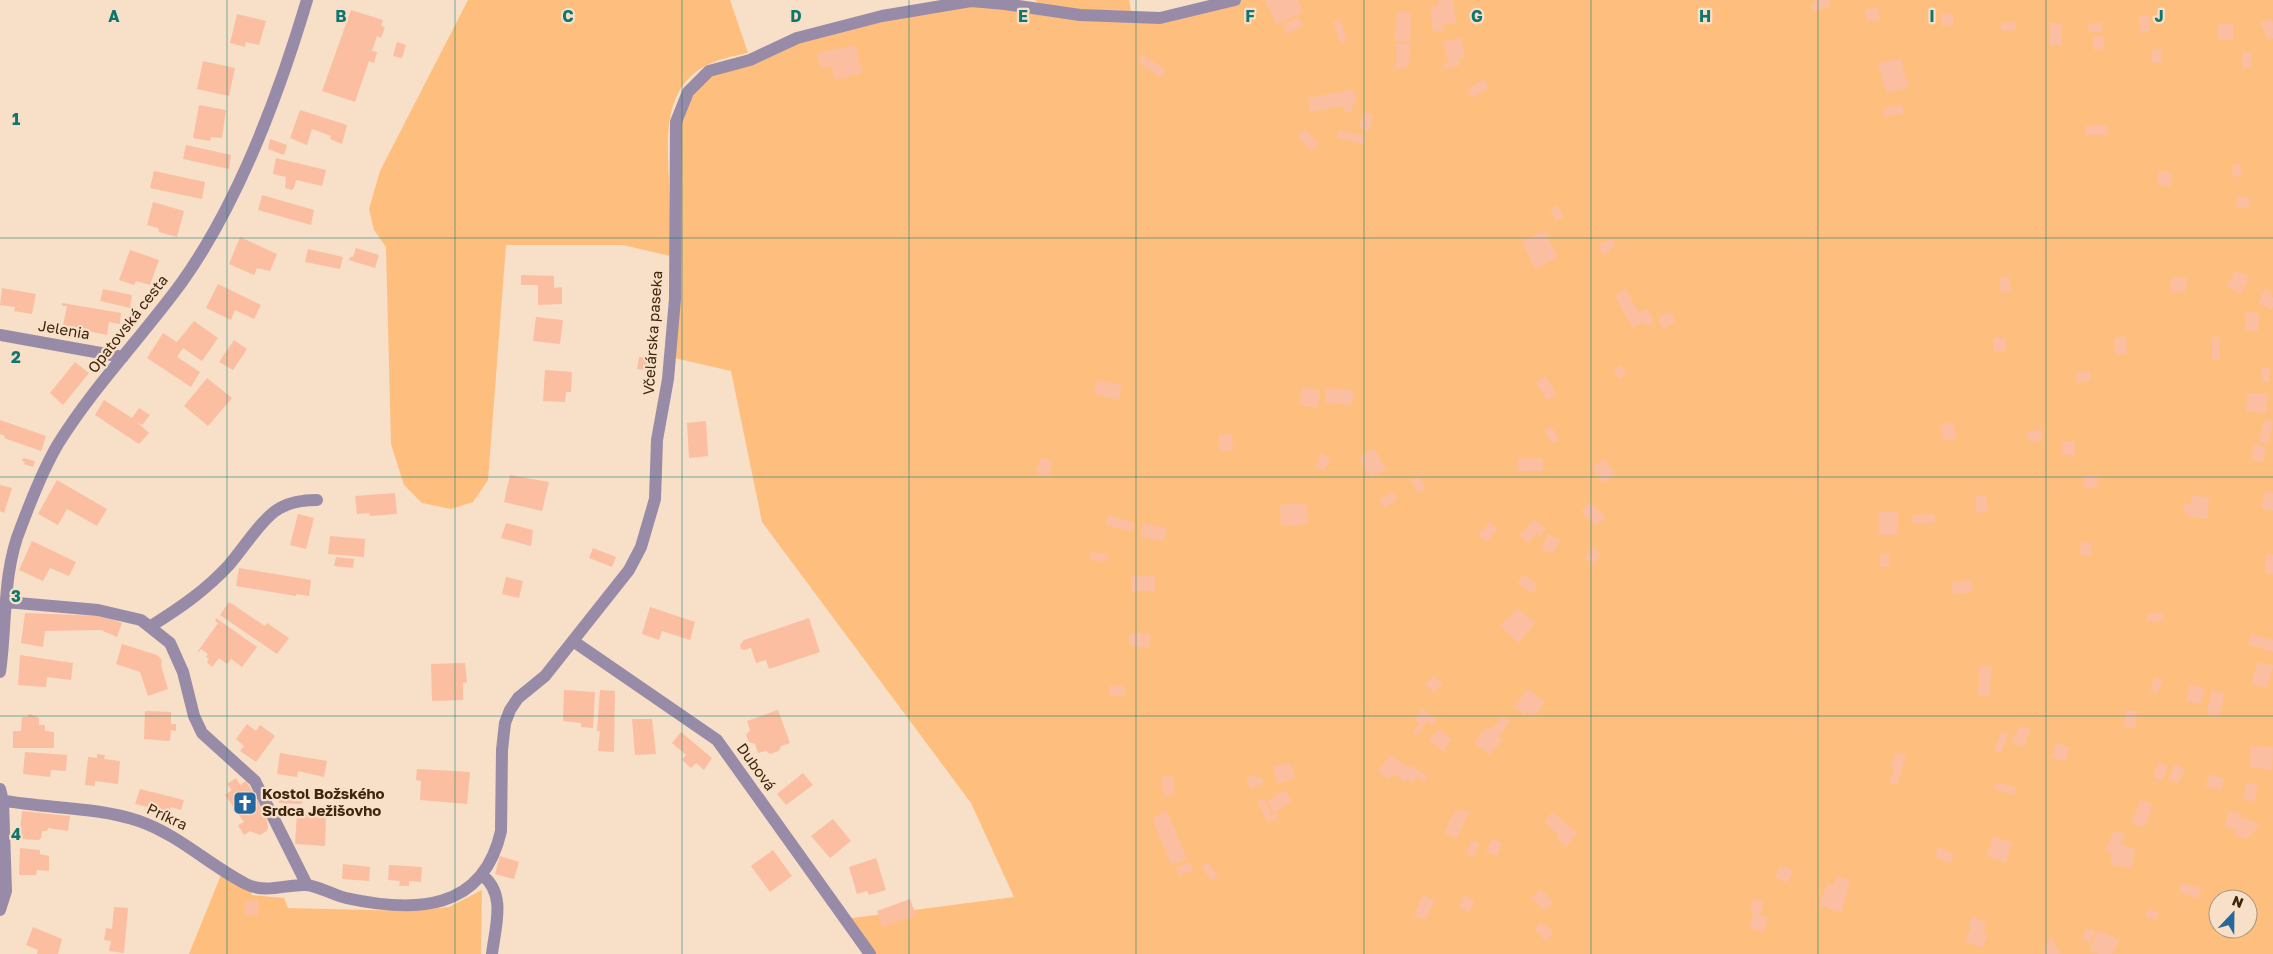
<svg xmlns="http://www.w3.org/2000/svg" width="2273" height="954" viewBox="0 0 2273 954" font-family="'Golos Text',sans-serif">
  <rect width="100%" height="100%" fill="#f7dfc8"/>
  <path fill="#febf7e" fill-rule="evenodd" d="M 468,0 L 730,0 L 748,53 C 733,56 714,60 700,69 C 661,94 668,147 669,186 C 670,209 670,232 670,256 L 623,245 L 506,245 L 488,480 L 473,502 L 451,509 L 422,503 L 404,485 L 391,444 L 386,247 L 374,230 L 369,209 L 380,171 Z
    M 1035,0 L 1129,0 L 1131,11 L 1079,10 L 1039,4 Z
    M 1235,0 L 2273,0 L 2273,954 L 870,954 L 845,919 L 1014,897 L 971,803 L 762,522 L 731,371 L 670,357 L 676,122 L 709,71 L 797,38 L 971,1 L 1160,18 ZM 2218,899 L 2248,899 L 2248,929 L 2218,929 Z
    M 223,870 L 248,885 L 252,895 L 284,898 L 288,908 L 411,911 L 449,907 L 482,890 L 481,954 L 189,954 Z"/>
  <path fill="#fcbea1" d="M 1265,0 L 1298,0 L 1303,12 L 1277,25 Z
    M 1437,0 L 1453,0 L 1456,23 L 1443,24 L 1444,30 L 1433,32 L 1430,7 L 1438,6 Z
    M 1815,0 L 1829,0 L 1829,7 L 1812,11 L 1810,6 L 1815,3 Z
    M 1878,7 L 1880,20 L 1868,22 L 1865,10 Z
    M 351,10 L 383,20 L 381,26 L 385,27 L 381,38 L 377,36 L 372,51 L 377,52 L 374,63 L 369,61 L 355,102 L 322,91 Z
    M 1397,11 L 1411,12 L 1410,41 L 1395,41 Z
    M 237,14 L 266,21 L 259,45 L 246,42 L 245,47 L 230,43 Z
    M 1941,14 L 1953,14 L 1953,26 L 1941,26 Z
    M 2150,15 L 2150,32 L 2140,33 L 2139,16 Z
    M 1298,17 L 1303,26 L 1287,34 L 1283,25 Z
    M 2271,18 L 2273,23 L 2273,38 L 2268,40 L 2260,23 Z
    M 1341,20 L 1347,41 L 1340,43 L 1333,21 Z
    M 2015,22 L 2016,30 L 2002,31 L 2002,23 Z
    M 2101,22 L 2102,31 L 2089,32 L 2088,24 Z
    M 2049,23 L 2061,23 L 2062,45 L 2050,45 Z
    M 2218,24 L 2233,24 L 2233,40 L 2217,39 Z
    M 2093,36 L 2104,36 L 2104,50 L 2093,50 Z
    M 1461,37 L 1465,57 L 1459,59 L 1460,65 L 1444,69 L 1443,64 L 1448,62 L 1443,42 Z
    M 397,42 L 406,45 L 402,58 L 393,56 Z
    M 1396,44 L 1411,44 L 1408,68 L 1396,69 Z
    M 856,45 L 862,73 L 834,80 L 832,66 L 820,68 L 817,53 Z
    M 2152,50 L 2161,50 L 2161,63 L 2152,63 Z
    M 2252,51 L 2252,68 L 2242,68 L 2242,52 Z
    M 1143,55 L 1166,70 L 1161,78 L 1138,62 Z
    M 1900,58 L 1909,87 L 1887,94 L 1878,64 Z
    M 203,61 L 235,68 L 229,96 L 197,89 Z
    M 1484,79 L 1489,88 L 1472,98 L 1467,89 Z
    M 1353,89 L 1357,104 L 1351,105 L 1353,111 L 1345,113 L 1344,106 L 1310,112 L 1308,98 Z
    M 1902,104 L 1904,113 L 1885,118 L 1883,109 Z
    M 199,105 L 226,110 L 222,138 L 211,137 L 210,141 L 193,138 Z
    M 300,110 L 347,125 L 342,144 L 330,139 L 331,136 L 312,129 L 307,145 L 290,138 Z
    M 1366,112 L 1374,116 L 1368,132 L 1359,127 Z
    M 2086,125 L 2108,125 L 2107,135 L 2085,135 Z
    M 1305,129 L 1319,144 L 1311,151 L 1298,136 Z
    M 1338,130 L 1365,136 L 1364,144 L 1337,138 Z
    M 270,139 L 287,145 L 284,155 L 268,149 Z
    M 186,145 L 231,155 L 229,169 L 183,159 Z
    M 276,158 L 326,170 L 322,186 L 296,180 L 294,188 L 292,190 L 285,188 L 286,177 L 273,174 Z
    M 2240,164 L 2242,176 L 2233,177 L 2232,165 Z
    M 154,171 L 205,182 L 202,199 L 150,188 Z
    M 2158,171 L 2171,171 L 2172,186 L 2158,186 Z
    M 262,195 L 314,210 L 311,225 L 258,210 Z
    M 2238,196 L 2250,198 L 2248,209 L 2236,207 Z
    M 153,202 L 184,211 L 177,237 L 159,232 L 158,228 L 147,225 Z
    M 1557,205 L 1564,217 L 1556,221 L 1550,209 Z
    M 1544,230 L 1558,257 L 1535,269 L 1522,242 Z
    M 240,237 L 277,254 L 270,271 L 257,268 L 254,275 L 229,264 Z
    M 1612,239 L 1615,246 L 1609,249 L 1611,251 L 1603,255 L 1598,245 Z
    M 356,248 L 379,255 L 375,268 L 349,260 L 350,257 L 353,257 Z
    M 308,249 L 343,257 L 340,269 L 305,262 Z
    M 130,250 L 159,260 L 150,285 L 136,281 L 134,285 L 119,280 Z
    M 2235,271 L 2249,277 L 2241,294 L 2227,286 Z
    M 521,275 L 554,276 L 554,288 L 562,287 L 562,304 L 538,305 L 538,285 L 521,285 Z
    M 2009,276 L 2011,292 L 2001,293 L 1999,278 Z
    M 2172,276 L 2187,278 L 2185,293 L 2170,291 Z
    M 218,284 L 261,305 L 254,319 L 235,310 L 231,320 L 206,308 Z
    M 2,288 L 36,294 L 32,314 L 14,311 L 15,307 L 0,305 Z
    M 103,289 L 132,295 L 130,308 L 100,301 Z
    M 1626,289 L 1639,313 L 1647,308 L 1654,322 L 1646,326 L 1644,322 L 1632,328 L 1615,295 Z
    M 2265,289 L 2272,292 L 2270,296 L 2273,298 L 2273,306 L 2271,310 L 2258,303 Z
    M 62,303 L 121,313 L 120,324 L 109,322 L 107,335 L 63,326 L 67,306 L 62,306 Z
    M 1671,312 L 1676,322 L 1663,329 L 1658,318 Z
    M 2246,312 L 2259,313 L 2258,331 L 2245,330 Z
    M 536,317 L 563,320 L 560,344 L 533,341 Z
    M 194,321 L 218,338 L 202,361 L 183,348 L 177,357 L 200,372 L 191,387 L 147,358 L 163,333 L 177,342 Z
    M 2126,336 L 2127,353 L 2116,355 L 2114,338 Z
    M 2212,337 L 2220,337 L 2220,360 L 2212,360 Z
    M 1993,338 L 2005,338 L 2006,351 L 1993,352 Z
    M 234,340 L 247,349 L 233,370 L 219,362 Z
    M 639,357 L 655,359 L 653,371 L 637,369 Z
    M 75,362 L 89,373 L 63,405 L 50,393 Z
    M 1620,365 L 1627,373 L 1620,379 L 1613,371 Z
    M 2262,367 L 2269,367 L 2269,382 L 2262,382 Z
    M 545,370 L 572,372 L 571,392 L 566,392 L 565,402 L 543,401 Z
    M 2090,371 L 2091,381 L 2077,383 L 2076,373 Z
    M 1546,376 L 1557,395 L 1547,400 L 1536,383 Z
    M 207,378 L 232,398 L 208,426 L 184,406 Z
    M 1097,380 L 1122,385 L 1119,400 L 1094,394 Z
    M 1302,387 L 1320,390 L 1318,408 L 1299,405 Z
    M 1326,388 L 1354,390 L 1352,405 L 1325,403 Z
    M 2247,393 L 2268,394 L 2266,413 L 2246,412 Z
    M 104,400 L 132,418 L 139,408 L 150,415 L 142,425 L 136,421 L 149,433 L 139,444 L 95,415 Z
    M 2264,419 L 2273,421 L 2268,444 L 2259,441 Z
    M 0,420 L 46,436 L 41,451 L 4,438 L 5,436 L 0,434 Z
    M 706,421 L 708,456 L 689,458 L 687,423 Z
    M 1953,422 L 1956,439 L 1943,441 L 1940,425 Z
    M 1551,426 L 1559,440 L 1552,444 L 1544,430 Z
    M 2041,429 L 2043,440 L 2029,442 L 2027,432 Z
    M 1232,434 L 1233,451 L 1219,451 L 1219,435 Z
    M 2062,441 L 2075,442 L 2075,455 L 2062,455 Z
    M 2254,444 L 2266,447 L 2263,462 L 2250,459 Z
    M 1374,448 L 1386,469 L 1371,478 L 1359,458 Z
    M 1321,453 L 1330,458 L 1324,471 L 1315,467 Z
    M 23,458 L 35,461 L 33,467 L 24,464 L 25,462 L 22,461 Z
    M 1040,458 L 1053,461 L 1049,476 L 1036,474 Z
    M 1523,458 L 1543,459 L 1543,471 L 1518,471 L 1518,460 Z
    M 1605,459 L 1615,475 L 1602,483 L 1592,466 Z
    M 510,475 L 549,482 L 542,511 L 504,502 Z
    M 2097,475 L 2098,487 L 2085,489 L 2083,476 Z
    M 1419,476 L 1426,488 L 1418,493 L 1411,481 Z
    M 57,480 L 107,509 L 97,526 L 67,509 L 58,525 L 38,514 Z
    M 0,485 L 12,488 L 4,513 L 0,511 Z
    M 1392,491 L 1398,499 L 1385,508 L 1379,500 Z
    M 2265,491 L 2273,493 L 2273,511 L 2261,508 Z
    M 395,493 L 397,514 L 370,516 L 369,513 L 357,514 L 355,496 Z
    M 1986,495 L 1988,512 L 1977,513 L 1975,496 Z
    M 2192,495 L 2209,498 L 2207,519 L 2190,517 L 2190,514 L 2183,512 L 2184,503 L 2191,504 Z
    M 1590,502 L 1606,517 L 1597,526 L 1581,512 Z
    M 1306,503 L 1308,524 L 1281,526 L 1280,505 Z
    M 1878,512 L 1898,512 L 1898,535 L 1879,535 Z
    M 298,514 L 314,518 L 306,549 L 290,545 Z
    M 1934,514 L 1935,523 L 1913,523 L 1912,515 Z
    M 1109,515 L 1134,523 L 1131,531 L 1106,525 Z
    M 1534,520 L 1546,528 L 1540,537 L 1536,533 L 1529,543 L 1519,536 Z
    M 1489,522 L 1498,529 L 1487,542 L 1478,535 Z
    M 506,523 L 533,530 L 531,546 L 501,538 Z
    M 1143,523 L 1167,528 L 1164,541 L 1140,537 Z
    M 1548,534 L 1560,540 L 1553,555 L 1541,548 Z
    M 330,536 L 365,539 L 364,557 L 328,554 Z
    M 32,541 L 76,562 L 69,576 L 50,568 L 43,581 L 19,570 Z
    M 2081,542 L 2092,543 L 2092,555 L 2080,555 Z
    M 1592,547 L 1601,553 L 1595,564 L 1585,559 Z
    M 593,548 L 616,557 L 612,567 L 589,558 Z
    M 1091,552 L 1108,554 L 1106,562 L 1090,559 Z
    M 1889,554 L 1890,566 L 1880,567 L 1879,555 Z
    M 2265,555 L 2273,555 L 2273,574 L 2265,574 Z
    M 336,557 L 354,559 L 353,568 L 334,566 Z
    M 239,568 L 311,580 L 309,596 L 296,594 L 296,596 L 236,586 Z
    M 1525,574 L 1538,586 L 1531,594 L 1517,583 Z
    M 1131,576 L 1155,576 L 1155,591 L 1131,591 Z
    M 506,577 L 523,581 L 519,598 L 502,594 Z
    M 1971,580 L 1973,592 L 1953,595 L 1952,582 Z
    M 229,602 L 265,626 L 267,623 L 289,638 L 277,654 L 220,615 Z
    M 650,607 L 695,622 L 690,640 L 662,631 L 659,640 L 642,634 Z
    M 1517,608 L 1535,623 L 1519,643 L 1500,626 Z
    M 25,613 L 103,616 L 122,623 L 117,637 L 101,630 L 45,631 L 43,647 L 21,643 Z
    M 2164,613 L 2164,621 L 2147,622 L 2147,614 Z
    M 216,618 L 257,647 L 242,667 L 231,659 L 227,664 L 219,658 L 212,667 L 207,662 L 209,659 L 206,657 L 208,654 L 201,649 L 199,652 L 198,651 L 218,623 L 215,621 Z
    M 809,618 L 820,652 L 769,669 L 766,660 L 756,663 L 751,648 L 744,650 L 741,649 L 740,645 L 744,640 Z
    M 1130,633 L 1150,634 L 1150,648 L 1129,646 Z
    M 2251,634 L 2273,640 L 2273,652 L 2248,644 Z
    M 122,644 L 157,655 L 162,660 L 161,665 L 168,689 L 148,696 L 140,672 L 116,664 Z
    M 20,655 L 73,663 L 71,680 L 47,677 L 46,687 L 18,685 Z
    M 2258,662 L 2273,666 L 2267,688 L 2251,684 Z
    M 465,663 L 467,682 L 463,683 L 463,700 L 432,701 L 431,664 Z
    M 1980,666 L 1992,667 L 1989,697 L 1978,695 Z
    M 1434,675 L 1443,684 L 1434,693 L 1425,684 Z
    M 2155,677 L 2163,680 L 2157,694 L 2150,691 Z
    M 2190,684 L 2205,688 L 2201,704 L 2186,701 Z
    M 1109,686 L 1124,686 L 1125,696 L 1109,696 Z
    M 1528,689 L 1545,702 L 1534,717 L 1527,712 L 1525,715 L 1514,706 Z
    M 564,690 L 595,692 L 593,728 L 581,727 L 581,723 L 563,721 Z
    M 600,690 L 615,691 L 614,752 L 598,751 L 600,731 L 597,731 Z
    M 2212,690 L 2225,693 L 2219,717 L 2206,714 Z
    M 1423,709 L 1437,720 L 1433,725 L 1428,721 L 1417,735 L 1413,732 L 1420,724 L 1414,720 Z
    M 778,710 L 790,743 L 781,746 L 779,751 L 770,754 L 766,751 L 758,753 L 755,744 L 749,742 L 746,735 L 750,730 L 747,721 Z
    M 2126,710 L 2137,711 L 2135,728 L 2124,727 Z
    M 145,711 L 171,712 L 171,724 L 176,724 L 176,731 L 171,730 L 170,741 L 144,739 Z
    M 30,714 L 39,718 L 39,725 L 45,725 L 45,731 L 54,732 L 54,748 L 13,748 L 13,731 L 21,731 L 22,717 L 27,717 Z
    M 1503,716 L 1510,722 L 1498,736 L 1503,740 L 1489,755 L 1474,742 L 1487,727 L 1491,730 Z
    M 632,719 L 652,719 L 656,754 L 635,755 Z
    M 247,724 L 256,731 L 260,725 L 275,736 L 256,762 L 240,751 L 244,746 L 236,739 Z
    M 2020,726 L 2030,729 L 2024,747 L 2011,742 Z
    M 1438,729 L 1452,739 L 1443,751 L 1429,740 Z
    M 2002,731 L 2009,734 L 2001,753 L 1994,750 Z
    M 681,732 L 712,758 L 704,770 L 696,763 L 691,768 L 682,760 L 686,755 L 672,743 Z
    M 2056,743 L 2069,747 L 2065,761 L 2052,757 Z
    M 2251,746 L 2273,747 L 2272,770 L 2249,767 Z
    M 25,752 L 67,755 L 66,771 L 51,770 L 50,777 L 23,774 Z
    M 1896,752 L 1906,755 L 1897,785 L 1890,783 L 1894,769 L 1891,767 Z
    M 280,753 L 327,761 L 324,777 L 298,771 L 297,777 L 277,774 Z
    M 97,754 L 105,755 L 104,759 L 120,761 L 118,784 L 95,781 L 95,786 L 85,785 L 88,757 L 97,758 Z
    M 1390,755 L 1409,768 L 1411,765 L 1428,777 L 1425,782 L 1417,777 L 1413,783 L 1408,779 L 1405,782 L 1394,774 L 1389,780 L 1378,771 Z
    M 1290,762 L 1295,778 L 1278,784 L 1273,767 Z
    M 2159,762 L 2168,766 L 2162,781 L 2153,777 Z
    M 2175,764 L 2185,769 L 2178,784 L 2168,779 Z
    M 417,769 L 470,772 L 467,804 L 420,800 L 421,781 L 416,780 Z
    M 803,773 L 813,785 L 786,805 L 777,794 Z
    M 1255,774 L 1257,779 L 1261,777 L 1264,783 L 1250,789 L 1246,778 Z
    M 2210,774 L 2224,779 L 2220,791 L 2205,786 Z
    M 1172,775 L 1175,794 L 1164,797 L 1161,777 Z
    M 236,778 L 240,785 L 246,781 L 265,812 L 268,827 L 267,831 L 260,835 L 250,831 L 244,835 L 238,825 L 244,822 L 225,795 L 232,790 L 227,784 Z
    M 1997,782 L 2016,788 L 2014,795 L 1995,789 Z
    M 2247,782 L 2258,785 L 2254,802 L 2243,798 Z
    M 140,789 L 184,800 L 181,810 L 171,807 L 169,812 L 135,804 Z
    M 1285,790 L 1292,802 L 1274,813 L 1267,801 Z
    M 280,791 L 303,793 L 302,804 L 279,803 Z
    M 1264,798 L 1272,815 L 1277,813 L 1279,817 L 1268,823 L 1257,801 Z
    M 2141,800 L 2153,805 L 2144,828 L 2131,823 Z
    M 1462,809 L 1469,812 L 1457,839 L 1444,833 L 1455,810 L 1460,812 Z
    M 2229,810 L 2241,813 L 2240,817 L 2260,824 L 2248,839 L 2234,834 L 2235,830 L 2225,826 Z
    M 22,811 L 70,816 L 68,831 L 48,828 L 47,831 L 42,831 L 41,838 L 39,840 L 19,839 Z
    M 1167,811 L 1187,859 L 1171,865 L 1152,818 Z
    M 1552,812 L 1577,833 L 1566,847 L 1556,838 L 1559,835 L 1544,822 Z
    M 297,813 L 326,815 L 325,846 L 295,844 Z
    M 833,819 L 851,841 L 830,858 L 811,836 Z
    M 2114,831 L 2125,834 L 2122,845 L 2136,849 L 2130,869 L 2110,864 L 2113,853 L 2105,851 Z
    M 1993,836 L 2012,843 L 2006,863 L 1986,856 Z
    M 1492,838 L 1502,844 L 1497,856 L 1486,851 Z
    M 1471,841 L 1479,843 L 1474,857 L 1466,854 Z
    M 1938,847 L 1954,854 L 1950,863 L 1935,857 Z
    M 20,848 L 40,850 L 40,854 L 49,856 L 49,871 L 37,870 L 36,875 L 19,875 Z
    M 773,850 L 792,876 L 770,892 L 751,866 Z
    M 500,856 L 519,862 L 514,879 L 495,874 Z
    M 876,858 L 886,890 L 869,895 L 867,891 L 857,894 L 849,867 Z
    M 1190,862 L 1193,870 L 1179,876 L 1176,868 Z
    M 1208,862 L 1218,876 L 1212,881 L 1201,867 Z
    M 343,864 L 370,867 L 369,881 L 342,879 Z
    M 389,865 L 422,867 L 421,882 L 409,881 L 409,886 L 399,886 L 400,881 L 388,880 Z
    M 1781,865 L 1793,870 L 1788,883 L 1775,877 Z
    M 1837,876 L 1850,881 L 1841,913 L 1819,905 L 1827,884 L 1833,886 Z
    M 2182,882 L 2202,889 L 2198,899 L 2179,892 Z
    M 1540,889 L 1553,901 L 1545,911 L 1531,898 Z
    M 1423,895 L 1435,900 L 1425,920 L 1414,915 Z
    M 1464,895 L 1475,900 L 1469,913 L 1459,908 Z
    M 910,899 L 916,915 L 882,927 L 877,911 Z
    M 1753,899 L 1764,902 L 1760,915 L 1768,917 L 1764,932 L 1749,928 L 1754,911 L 1750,910 Z
    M 245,900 L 259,901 L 258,916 L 244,915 Z
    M 114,907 L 128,908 L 124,953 L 109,951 L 111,941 L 104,940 L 106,928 L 112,929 Z
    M 2148,908 L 2159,913 L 2156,920 L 2145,916 Z
    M 1972,916 L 1987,923 L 1983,933 L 1988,935 L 1982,948 L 1965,941 L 1971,927 L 1968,926 Z
    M 1541,922 L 1554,932 L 1546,941 L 1534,930 Z
    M 33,927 L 62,939 L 58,954 L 37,954 L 38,950 L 26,945 Z
    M 2087,928 L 2095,931 L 2090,943 L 2082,939 Z
    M 2098,930 L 2119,940 L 2112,954 L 2099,954 L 2089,950 Z
    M 2051,936 L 2056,948 L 2061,950 L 2059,954 L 2043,954 Z"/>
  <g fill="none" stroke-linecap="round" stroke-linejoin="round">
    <path stroke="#988ba8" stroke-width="12" d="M 0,335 L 123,357
      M 6,602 L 98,610 L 141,620 L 170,643 L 183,672 L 194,716 L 202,733 L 255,781 L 307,885
      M 151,626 C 180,608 206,590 229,565 C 243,549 263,517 280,508 C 292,501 305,500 317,500
      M 573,641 L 717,740 L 870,954
      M 0,672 C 7,624 2,573 21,527 C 30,503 45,466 58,444 C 94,386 142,337 182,282 C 239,202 279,94 307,0
      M 0,789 L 3,801 L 6,891 L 0,910
      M 0,800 C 46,809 93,806 139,821 C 179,835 209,865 246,884 C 266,894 287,884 306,885 C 319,886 333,895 346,898 C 414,913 483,912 501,831 L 502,750 L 505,723 L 510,710 L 518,698 L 545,676 L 629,570 L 641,547 L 655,499 L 657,440 L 668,379 L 675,299 L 676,122 L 688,92 L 709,71 L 750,60 L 797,38 L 882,16 L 971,1 L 1005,4 L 1080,15 L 1160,18 L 1235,0
      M 482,875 C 507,894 495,927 492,954"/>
  </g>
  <path fill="none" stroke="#0f766e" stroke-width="1" stroke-opacity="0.55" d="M 227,0 L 227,954M 455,0 L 455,954M 682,0 L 682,954M 909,0 L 909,954M 1136,0 L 1136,954M 1364,0 L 1364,954M 1591,0 L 1591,954M 1818,0 L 1818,954M 2046,0 L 2046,954M 0,238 L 2273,238M 0,477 L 2273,477M 0,716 L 2273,716"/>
  <defs>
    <g id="church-square" transform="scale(1.25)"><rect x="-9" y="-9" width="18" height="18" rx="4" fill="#26689e" stroke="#f7dfc8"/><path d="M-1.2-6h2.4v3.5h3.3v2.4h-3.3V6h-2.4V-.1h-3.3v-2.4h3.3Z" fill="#fff"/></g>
  </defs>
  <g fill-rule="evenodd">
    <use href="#church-square" x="245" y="803"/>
  </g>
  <g text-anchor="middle" stroke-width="4.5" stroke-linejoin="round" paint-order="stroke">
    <g font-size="15" fill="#3d260d" stroke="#f7dfc8">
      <text transform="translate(128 324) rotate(-52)" y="5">Opatovská cesta</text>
      <text transform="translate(64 330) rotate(10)" y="5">Jelenia</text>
      <text transform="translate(653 333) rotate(-86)" y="5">Včelárska paseka</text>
      <text transform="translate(756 767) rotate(54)" y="5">Dubová</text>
      <text transform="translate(167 817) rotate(25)" y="5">Príkra</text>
    </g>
    <g font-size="15" font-weight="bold" fill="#3d260d" stroke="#f7dfc8" text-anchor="start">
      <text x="262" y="799">Kostol Božského<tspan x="262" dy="17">Srdca Ježišovho</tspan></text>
    </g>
  </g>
  <g font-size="16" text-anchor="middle" font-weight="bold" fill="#0f766e" stroke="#f7dfc8" stroke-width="4.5" stroke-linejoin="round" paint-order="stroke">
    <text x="114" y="22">A</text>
    <text x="341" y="22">B</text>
    <text x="568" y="22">C</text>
    <text x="796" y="22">D</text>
    <text x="1023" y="22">E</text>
    <text x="1250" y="22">F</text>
    <text x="1477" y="22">G</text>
    <text x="1705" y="22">H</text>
    <text x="1932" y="22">I</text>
    <text x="2159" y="22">J</text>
    <text x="16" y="125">1</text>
    <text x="16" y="363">2</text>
    <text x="16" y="602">3</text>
    <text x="16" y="840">4</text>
  </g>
  <g transform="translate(2233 914) rotate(22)"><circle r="24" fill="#f7dfc8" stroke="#ad957d"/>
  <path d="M0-4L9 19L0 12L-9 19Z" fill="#26689e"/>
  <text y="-8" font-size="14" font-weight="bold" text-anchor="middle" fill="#3d260d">N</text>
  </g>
</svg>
